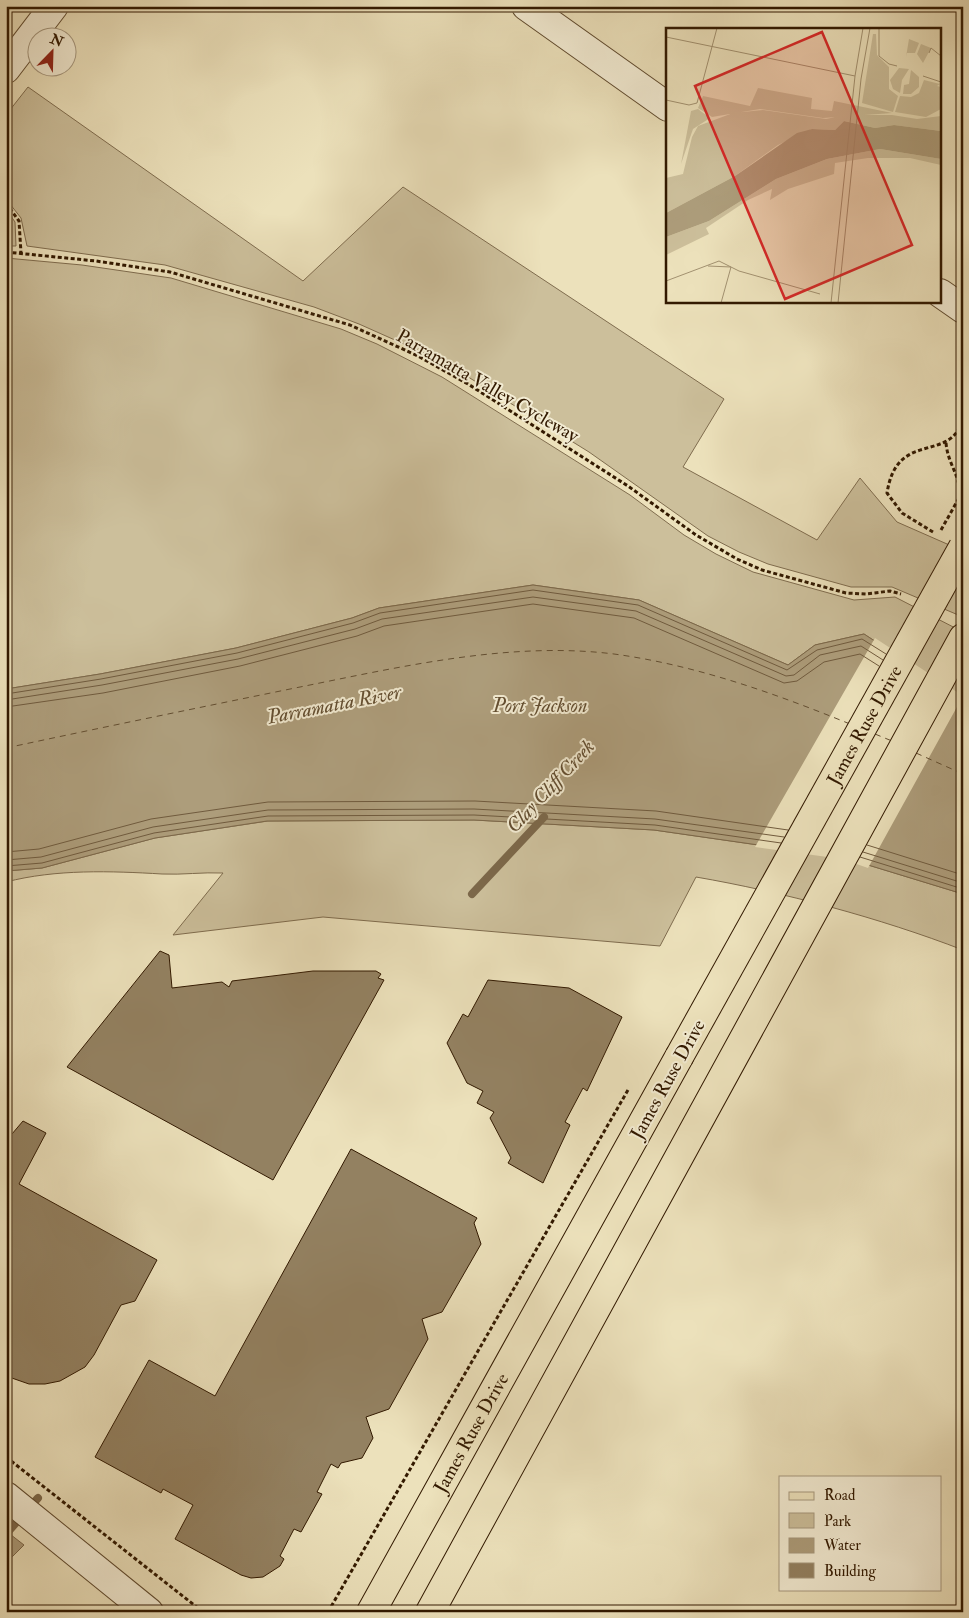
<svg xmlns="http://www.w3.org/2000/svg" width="969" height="1618" viewBox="0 0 969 1618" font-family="'IM FELL Double Pica',serif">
  <rect width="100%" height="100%" fill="#ece1bb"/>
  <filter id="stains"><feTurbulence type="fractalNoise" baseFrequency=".004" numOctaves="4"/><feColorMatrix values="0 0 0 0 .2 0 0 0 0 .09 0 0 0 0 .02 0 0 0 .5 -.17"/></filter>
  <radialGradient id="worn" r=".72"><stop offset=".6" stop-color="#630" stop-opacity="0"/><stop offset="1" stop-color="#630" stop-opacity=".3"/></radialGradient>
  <path fill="#ccbf9b" stroke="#7f6c4e" d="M 28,87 L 303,281 L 403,187 L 724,399 L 683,467 L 817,540 L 860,478 L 897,522 L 963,551 L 963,617 L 892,587 L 851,587 L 768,564 L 739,552 L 708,536 L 589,452 L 465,375 L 424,353 L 359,324 L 314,307 L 165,265 L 27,246 L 21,218 L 6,199 L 6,115 Z
    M 6,209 L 15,222 L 16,246 L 6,246 Z
    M 6,258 L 82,265 L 171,278 L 341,329 L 377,344 L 442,377 L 630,495 L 684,535 L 716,554 L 753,572 L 854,600 L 895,597 L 963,632 L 963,699 L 864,634 L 815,645 L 788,665 L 639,600 L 533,585 L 379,608 L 352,618 L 236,648 L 100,674 L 6,689 Z
    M 474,820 L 654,830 L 842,857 L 963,894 L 963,950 C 880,918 783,892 696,877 L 660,946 L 323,917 L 173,935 L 223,873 C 203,872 182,875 162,874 C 111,871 56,869 6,882 L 6,871 L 42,868 L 155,838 L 268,821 Z"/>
  <path fill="#ad9d7b" stroke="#7c684a" d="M 533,585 L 639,600 L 788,665 L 815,645 L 864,634 L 963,699 L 963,894 L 842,857 L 654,830 L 474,820 L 267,821 L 155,838 L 42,868 L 6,871 L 6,689 L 100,674 L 236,648 L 352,618 L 379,608 Z
    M 6,1531 L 24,1545 L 6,1563 Z"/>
  <path fill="#ece1bb" d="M 875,638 L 963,696 L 868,868 L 842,859 L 755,847 Z"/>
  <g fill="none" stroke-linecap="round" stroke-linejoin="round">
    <path stroke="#705b3e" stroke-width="1" d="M 6,694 L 101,679 L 237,653 L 353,623 L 380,613 L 533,590 L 638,605 L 787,670 L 817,650 L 862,639 L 886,654
      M 6,700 L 102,685 L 238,659 L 355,629 L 382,619 L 533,597 L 636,611 L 786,676 L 794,675 L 820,655 L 861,646 L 883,660
      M 6,707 L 103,693 L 240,666 L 357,636 L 384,626 L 533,604 L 634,618 L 784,683 L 797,681 L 824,662 L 860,654 L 879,666
      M 867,845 L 963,875
      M 6,852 L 39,849 L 151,819 L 268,802 L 475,801 L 656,811 L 788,830
      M 863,852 L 963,883
      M 860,857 L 963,889
      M 6,860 L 41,857 L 153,827 L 268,810 L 474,809 L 655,819 L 784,837
      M 6,866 L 42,863 L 154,833 L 268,816 L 474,815 L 655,825 L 781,843"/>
    <path stroke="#7c684a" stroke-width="8" d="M 472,894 L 544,817
      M 6,1534 L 38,1498"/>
    <path stroke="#634e31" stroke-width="1" stroke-dasharray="6 5" stroke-linecap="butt" d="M 875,734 L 892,741
      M 6,748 C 104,727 202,707 300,687 C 400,667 510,641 614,654 C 695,665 774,693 850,724
      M 916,753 L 963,774"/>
  </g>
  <path fill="#938161" stroke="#321900" d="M 160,951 L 169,955 L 172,988 L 222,982 L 229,987 L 232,981 L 313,971 L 376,971 L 381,974 L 378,978 L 384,980 L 273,1180 L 67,1067 Z
    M 488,980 L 569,988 L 622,1017 L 587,1091 L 583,1088 L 565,1122 L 570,1125 L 543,1183 L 508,1163 L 511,1158 L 490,1118 L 494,1112 L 477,1103 L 483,1091 L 467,1083 L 447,1043 L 463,1014 L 468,1017 Z
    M 23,1121 L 46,1133 L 19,1184 L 157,1260 L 135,1301 L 121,1305 L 94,1355 L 85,1367 L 60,1381 L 45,1384 L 29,1384 L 6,1376 L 6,1141 Z
    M 351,1149 L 477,1218 L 474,1223 L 481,1244 L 442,1312 L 422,1319 L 428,1339 L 389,1409 L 366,1417 L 373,1438 L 362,1458 L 341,1463 L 338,1468 L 331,1464 L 317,1492 L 322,1494 L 301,1532 L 294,1529 L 280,1556 L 284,1559 L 280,1566 L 263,1577 L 251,1578 L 241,1575 L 175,1539 L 193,1505 L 163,1489 L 161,1493 L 95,1457 L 149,1360 L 215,1396 Z"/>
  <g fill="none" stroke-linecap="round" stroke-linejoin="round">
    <g stroke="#604b2f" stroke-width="30">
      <path id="minor" d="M 526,6 L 668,107
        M 6,69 L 54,6
        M 940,293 L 963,309
        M 6,1496 L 149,1612"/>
    </g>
    <g stroke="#321900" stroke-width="30">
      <g id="primary">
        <path id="s1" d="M 371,1612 L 679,1057"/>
        <path d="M 430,1612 L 963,638"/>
      </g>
    </g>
    <path stroke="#321900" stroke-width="3" stroke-dasharray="4 2.5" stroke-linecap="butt" d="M 6,203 L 19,221 L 21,253
      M 6,252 L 96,261 L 170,272 L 350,325 L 418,356 L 468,384 L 628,486 L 696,535 L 737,559 L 762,570 L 846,593 L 866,594 L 890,591 L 901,594
      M 946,443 C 948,466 962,476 959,498
      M 933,532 L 902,513 L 887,493 C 897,429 949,464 963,420
      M 6,1457 L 203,1612
      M 328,1612 L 628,1090"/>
    <use href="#minor" stroke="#f3ecd3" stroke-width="28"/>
    <use href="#primary" stroke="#ece1bb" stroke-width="28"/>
    <g stroke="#321900" stroke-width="30" stroke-linecap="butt">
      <g id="primary-bridge">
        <path id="s2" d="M 679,1057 L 963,547"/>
      </g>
    </g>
    <path stroke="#321900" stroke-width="3" stroke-dasharray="4 2.5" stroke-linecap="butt" d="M 941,530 L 959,498"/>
    <use href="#primary-bridge" stroke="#ece1bb" stroke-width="28"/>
  </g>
  <g text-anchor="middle" stroke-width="4" stroke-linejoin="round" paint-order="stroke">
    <g font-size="19" fill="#321900" stroke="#f3ecd3">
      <text transform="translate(488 385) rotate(30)" y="7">Parramatta Valley Cycleway</text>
      <text dy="7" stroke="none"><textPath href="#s2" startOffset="380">James Ruse Drive</textPath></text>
      <text transform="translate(667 1079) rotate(-61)" y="7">James Ruse Drive</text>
      <text dy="7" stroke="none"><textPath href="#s1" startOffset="205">James Ruse Drive</textPath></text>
    </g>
    <g font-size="20" font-style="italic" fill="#634e31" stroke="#f3ecd3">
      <text transform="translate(334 704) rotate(-11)" y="7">Parramatta River</text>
      <text x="540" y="712">Port Jackson</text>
      <text transform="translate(550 786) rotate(-47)" y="7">Clay Cliff Creek</text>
    </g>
  </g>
  <g transform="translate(666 28)">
    <rect width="275" height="275" fill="#ece1bb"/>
    <path d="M 207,6 L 210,6 L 211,27 L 223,39 L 223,61 L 232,68 L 227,84 L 196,75 ZM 243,11 L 253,15 L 249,25 L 241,25 L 240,29 ZM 255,16 L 265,20 L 257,35 L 251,26 ZM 233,40 L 243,41 L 236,52 L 234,65 L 227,61 L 224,52 ZM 245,42 L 253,49 L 253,59 L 245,66 L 237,66 L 238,57 L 243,56 ZM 258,52 L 274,56 L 271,58 L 275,59 L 275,81 L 260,89 L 229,84 L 234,68 L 245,69 L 253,65 ZM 92,60 L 146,70 L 145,81 L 166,83 L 168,73 L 226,85 L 157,90 L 94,81 L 46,89 L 32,80 L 37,68 L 84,78 ZM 32,81 L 44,90 L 27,101 L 15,136 L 25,83 ZM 97,82 L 160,91 L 180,87 L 226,87 L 251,91 L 275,88 L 275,103 L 228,97 L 209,100 L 178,93 L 169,102 L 146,101 L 112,117 L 69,148 L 0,185 L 0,150 L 17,146 L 26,109 L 32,98 L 67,85 ZM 214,121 L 275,131 L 275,137 L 244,130 L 202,130 L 169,135 L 168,146 L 122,161 L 104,172 L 106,161 L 82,172 L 40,200 L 43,206 L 0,227 L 0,209 L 43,193 L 110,151 L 161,131 Z" fill="#ccbf9b"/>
    <path d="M 178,93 L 209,100 L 228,97 L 275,103 L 275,131 L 214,121 L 161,131 L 110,151 L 43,193 L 0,209 L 0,185 L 69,148 L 131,105 L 146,101 L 169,102 Z" fill="#ad9d7b"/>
    <path fill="none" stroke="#ad9d7b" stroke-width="2.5" d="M 191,106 L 275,114M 0,196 L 53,169 L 136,114 L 180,106"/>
    <path fill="none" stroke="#a29170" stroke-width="1" d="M 213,0 L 213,28 L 223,36 L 231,38M 0,9 L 189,48M 263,25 L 265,20 L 275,28M 257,48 L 275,54M 0,72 L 23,77 L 31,75 L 51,0M 42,238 L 65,239M 0,253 L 53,233 L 73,243 L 154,266M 55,275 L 65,239M 165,275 L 189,48 L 197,0M 172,275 L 195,51 L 204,0"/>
    <path fill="#d62828" fill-opacity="0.15" stroke="#d62828" stroke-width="2.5" d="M 156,4 L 246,217 L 119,271 L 29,58 Z"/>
    <rect width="275" height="275" fill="none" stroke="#321900" stroke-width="2.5"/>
  </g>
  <rect width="969" height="1618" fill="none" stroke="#ece1bb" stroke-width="25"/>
  <rect x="8" y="8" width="954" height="1603" fill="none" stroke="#321900" stroke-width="2.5"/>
  <rect x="12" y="12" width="944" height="1593" fill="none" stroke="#321900"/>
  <rect x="779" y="1476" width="162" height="115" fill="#f3ecd3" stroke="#a6987f"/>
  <rect x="789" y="1492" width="25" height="8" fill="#ece1bb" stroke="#a6987f"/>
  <text x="824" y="1500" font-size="15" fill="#321900">Road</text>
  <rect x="789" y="1513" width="25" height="15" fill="#ccbf9b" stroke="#a6987f"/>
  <text x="824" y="1526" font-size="15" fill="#321900">Park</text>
  <rect x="789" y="1538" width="25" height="15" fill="#ad9d7b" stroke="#a6987f"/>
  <text x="824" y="1550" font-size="15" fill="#321900">Water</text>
  <rect x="789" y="1563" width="25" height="15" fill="#938161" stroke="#a6987f"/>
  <text x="824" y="1576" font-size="15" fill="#321900">Building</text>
  <g transform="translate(52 52) rotate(23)"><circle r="24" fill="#f3ecd3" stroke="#a6987f"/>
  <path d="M0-4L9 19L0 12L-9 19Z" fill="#8f2418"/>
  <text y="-8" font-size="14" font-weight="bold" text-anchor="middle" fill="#321900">N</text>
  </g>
  <rect width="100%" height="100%" filter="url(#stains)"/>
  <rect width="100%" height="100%" fill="url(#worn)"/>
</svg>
